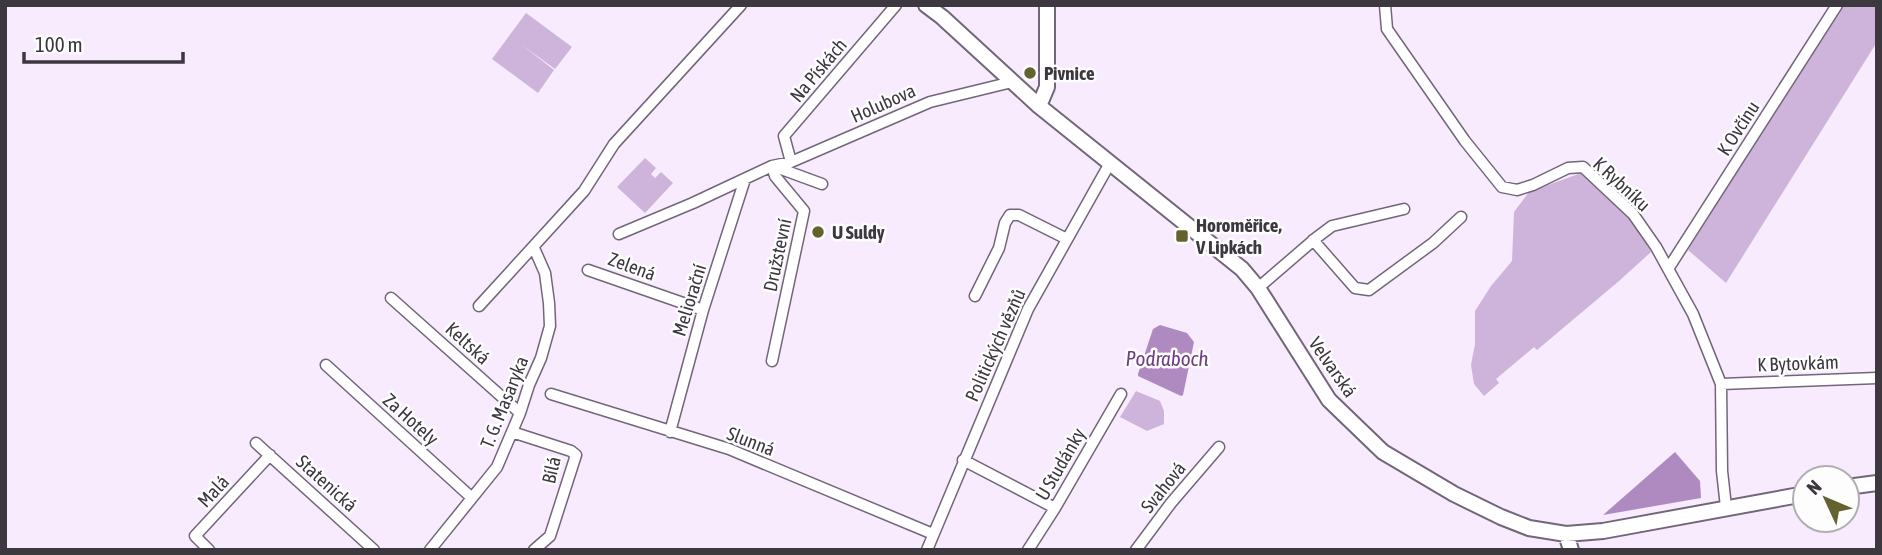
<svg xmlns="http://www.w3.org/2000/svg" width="1882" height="555" viewBox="0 0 1882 555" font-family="'Asap Condensed',sans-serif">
  <rect width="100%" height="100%" fill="#f7ebfd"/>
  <path fill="#ceb4db" d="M 1844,5 L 1877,5 L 1877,42 L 1726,283 L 1688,250 L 1766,124 Z
    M 526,13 L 572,47 L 555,69 L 522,45 L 554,70 L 538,93 L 492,59 Z
    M 645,158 L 656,168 L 651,174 L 655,178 L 661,172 L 673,183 L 645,213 L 617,187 Z
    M 1581,173 L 1630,217 L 1651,252 L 1619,281 L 1537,350 L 1534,347 L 1496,379 L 1499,383 L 1484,396 L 1474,384 L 1471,365 L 1475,344 L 1475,311 L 1491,286 L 1512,261 L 1514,212 L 1529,192 Z
    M 1136,391 L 1160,401 L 1164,411 L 1164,424 L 1147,431 L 1120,417 Z"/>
  <path fill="#af8ac1" d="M 1160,325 L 1187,333 L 1194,342 L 1183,395 L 1181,396 L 1138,376 L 1138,374 L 1153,329 Z
    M 1675,452 L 1700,481 L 1701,498 L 1603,515 Z"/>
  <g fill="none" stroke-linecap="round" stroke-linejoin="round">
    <g stroke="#726679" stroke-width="13">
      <path id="street" d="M 1385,5 L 1387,29 L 1465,141 L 1502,187 L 1517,190 L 1533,185 L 1568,168 L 1583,167 L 1633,214 L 1656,247 L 1693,314 L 1721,384 L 1722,471 L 1726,507
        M 791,162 L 784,136 L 896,5
        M 773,166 L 822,184
        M 619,234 L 693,203 L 772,166 L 791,162 L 930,102 L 1012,82
        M 1313,240 L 1355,288 L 1369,290 L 1433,243 L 1461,217
        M 1668,269 L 1837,5
        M 588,270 L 703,310
        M 1258,288 L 1316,238 L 1332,226 L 1404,209
        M 975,296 L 999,248 L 1005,223 L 1010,215 L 1019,215 L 1067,239
        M 391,298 L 520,413
        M 479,306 L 584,191 L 614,144 L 741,5
        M 772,361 L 804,211 L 775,176 L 772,166
        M 326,365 L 472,498
        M 1721,384 L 1877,378
        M 551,394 L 729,449 L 933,534
        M 512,432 L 571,451 L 576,455 L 550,536 L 534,550
        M 670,432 L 703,310 L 745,179
        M 256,443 L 374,550
        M 963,460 L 1055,508
        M 209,550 L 195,536 L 270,455
        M 430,550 L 497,467 L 520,413 L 529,385 L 541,358 L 550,326 L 549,303 L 545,273 L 534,248
        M 927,550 L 1028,309 L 1110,163
        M 1028,550 L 1055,508 L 1121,394
        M 1136,550 L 1171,503 L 1219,447"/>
    </g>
    <g stroke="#726679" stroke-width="18">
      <path id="secondary" d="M 926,5 L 942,17 L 1039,106 L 1242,269 L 1258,288 L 1329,400 L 1383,452 L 1454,494 L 1501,517 L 1529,528 L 1566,534 L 1603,531 L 1805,494
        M 1039,106 L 1047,87 L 1047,5
        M 1847,487 L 1877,483
        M 1566,534 L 1571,550"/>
    </g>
    <use href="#street" stroke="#fff" stroke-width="10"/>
    <use href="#secondary" stroke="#fff" stroke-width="14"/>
  </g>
  <g fill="#646330" stroke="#fdfdfd" stroke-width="2.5">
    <circle cx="1030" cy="73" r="7"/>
    <circle cx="818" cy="232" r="7"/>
    <rect x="1175" y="229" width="14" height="14" rx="3.5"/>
  </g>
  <g text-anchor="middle" stroke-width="5" stroke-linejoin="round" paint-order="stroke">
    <g font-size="19" fill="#3d3740" stroke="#fdfdfd">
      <text transform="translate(818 70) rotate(-50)" y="7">Na Pískách</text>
      <text transform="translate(883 103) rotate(-24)" y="7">Holubova</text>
      <text transform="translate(1738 128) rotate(-57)" y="7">K Ovčínu</text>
      <text transform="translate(1622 184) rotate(43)" y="7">K Rybníku</text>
      <text transform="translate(777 255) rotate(-78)" y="7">Družstevní</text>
      <text transform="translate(632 266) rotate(20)" y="7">Zelená</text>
      <text transform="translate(689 300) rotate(-73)" y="7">Meliorační</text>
      <text transform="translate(468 343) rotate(42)" y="7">Keltská</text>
      <text transform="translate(995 345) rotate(-66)" y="7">Politických vězňů</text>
      <text transform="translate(1798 363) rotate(-2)" y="7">K Bytovkám</text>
      <text transform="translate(1333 367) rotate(55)" y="7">Velvarská</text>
      <text transform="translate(504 402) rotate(-68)" y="7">T. G. Masaryka</text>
      <text transform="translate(411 419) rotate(42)" y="7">Za Hotely</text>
      <text transform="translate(751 441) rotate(21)" y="7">Slunná</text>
      <text transform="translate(1060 464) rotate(-60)" y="7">U Studánky</text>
      <text transform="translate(551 470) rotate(-77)" y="7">Bílá</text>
      <text transform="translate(327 483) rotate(42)" y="7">Statenická</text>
      <text transform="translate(1163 487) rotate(-51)" y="7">Svahová</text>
      <text transform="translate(213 491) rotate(-47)" y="7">Malá</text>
    </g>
    <g font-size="19" font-weight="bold" fill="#3d3740" stroke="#fdfdfd" text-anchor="start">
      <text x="1044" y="80">Pivnice</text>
      <text x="1196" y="232">Horoměřice,<tspan x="1196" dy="22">V Lipkách</tspan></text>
      <text x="832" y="239">U Suldy</text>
    </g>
    <g font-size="21" font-style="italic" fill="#6d3e83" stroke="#fdfdfd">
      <text x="1167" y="366">Podraboch</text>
    </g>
  </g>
  <rect width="1882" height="555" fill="none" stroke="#3d3740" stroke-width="14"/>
  <g transform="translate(1826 499) rotate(314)"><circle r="33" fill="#fdfdfd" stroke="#b0aeb1" stroke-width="2"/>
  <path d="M0-5L12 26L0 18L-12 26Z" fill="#646330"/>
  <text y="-10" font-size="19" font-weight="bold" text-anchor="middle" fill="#3d3740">N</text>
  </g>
  <path d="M24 52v10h159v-10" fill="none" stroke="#3d3740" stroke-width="3.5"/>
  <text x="35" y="52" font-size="21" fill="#3d3740" stroke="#fdfdfd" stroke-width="5" paint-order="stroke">100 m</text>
</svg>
